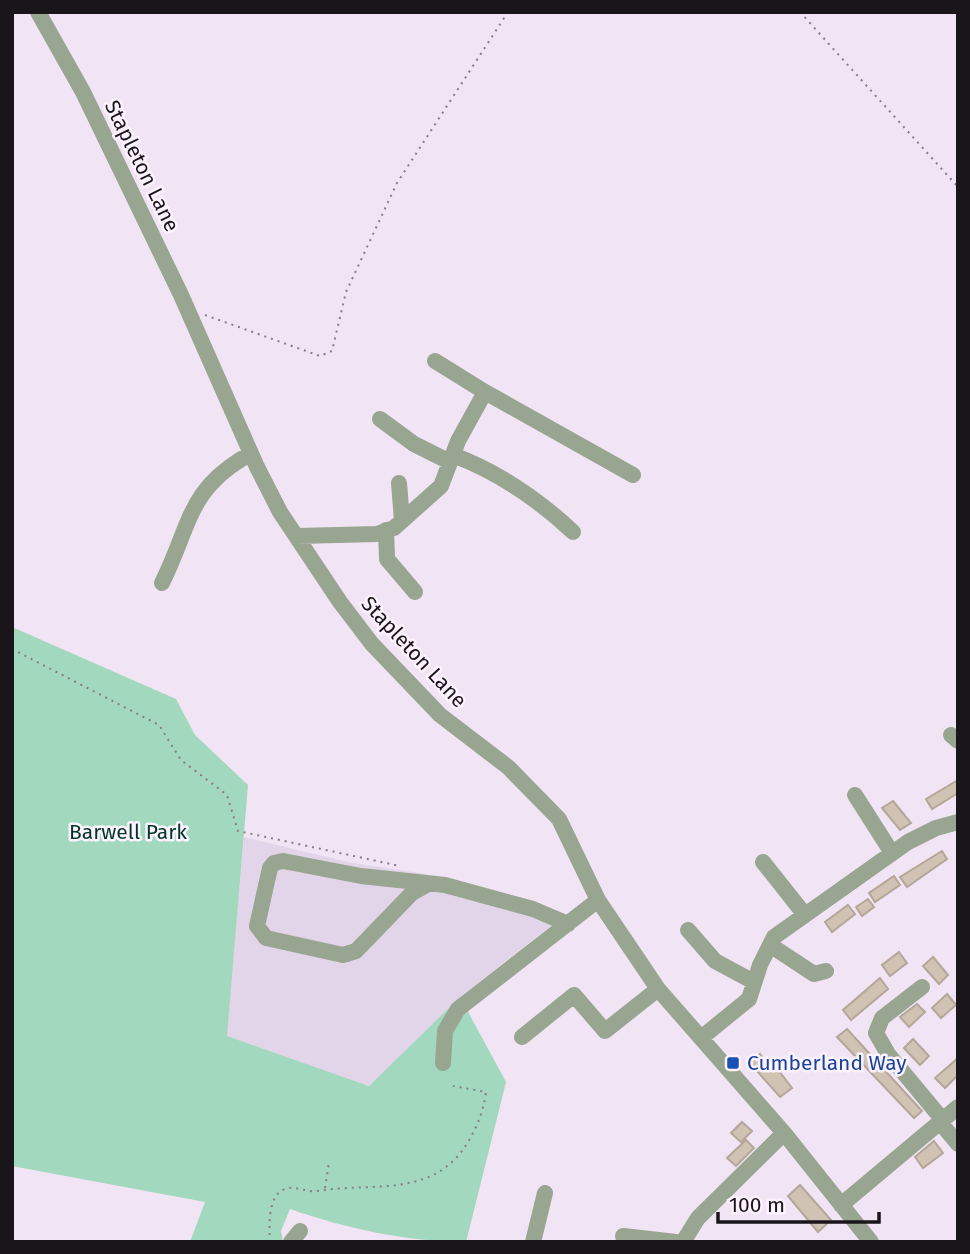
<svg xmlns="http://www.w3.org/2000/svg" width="970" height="1254" viewBox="0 0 970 1254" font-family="'Fira Sans',sans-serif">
  <rect width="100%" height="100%" fill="#f1e4f4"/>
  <path fill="#e3d5e9" d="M 244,837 L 348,862 L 425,874 L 566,914 L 460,997 L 369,1086 L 226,1036 Z"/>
  <path fill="#a2d8be" d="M 12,627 L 176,699 L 195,735 L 248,785 L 227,1036 L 369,1086 L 460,997 L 506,1082 L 466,1242 C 408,1242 344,1228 290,1209 L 281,1231 L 283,1242 L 190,1242 L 205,1202 L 12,1166 Z"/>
  <path fill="#d1c3b4" stroke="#b4a698" stroke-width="2" d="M 958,780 L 958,793 L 932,809 L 926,799 Z
    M 893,801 L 911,823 L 900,830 L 882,808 Z
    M 942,851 L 947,859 L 907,887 L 900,877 Z
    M 894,876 L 900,885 L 875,902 L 869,893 Z
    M 868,899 L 874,907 L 862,916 L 856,907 Z
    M 848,905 L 855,914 L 832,932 L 825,922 Z
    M 899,952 L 907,963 L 890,976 L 882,965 Z
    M 933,957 L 948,975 L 939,984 L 923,966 Z
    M 880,978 L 888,989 L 851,1020 L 843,1010 Z
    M 947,994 L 956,1005 L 941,1018 L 932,1008 Z
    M 917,1004 L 925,1012 L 909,1027 L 900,1017 Z
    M 847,1029 L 922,1111 L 914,1118 L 837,1037 Z
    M 913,1039 L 929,1056 L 920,1065 L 904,1048 Z
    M 760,1054 L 770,1067 L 779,1061 L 784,1068 L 779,1071 L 792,1088 L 780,1097 L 749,1062 Z
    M 958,1058 L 958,1075 L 945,1088 L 935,1078 Z
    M 742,1122 L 752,1131 L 741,1142 L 731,1133 Z
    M 746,1140 L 754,1148 L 736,1166 L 727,1158 Z
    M 934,1141 L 943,1153 L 923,1168 L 915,1157 Z
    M 800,1185 L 831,1220 L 818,1232 L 788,1196 Z"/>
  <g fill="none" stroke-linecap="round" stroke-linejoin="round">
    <path stroke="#867d88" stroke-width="2" stroke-dasharray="2 5" stroke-linecap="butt" d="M 800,12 L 958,187
      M 205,315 L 320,356 L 332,351 L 346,292 L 397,183 L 508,12
      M 12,649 L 159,725 L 181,760 L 227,795 L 238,831 L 400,866
      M 325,1188 L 329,1162
      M 270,1242 C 269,1228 268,1199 281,1191 C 293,1183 305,1193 317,1191 C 372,1182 434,1199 468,1142 C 478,1125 483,1112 486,1092 L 453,1086"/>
    <path stroke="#98a590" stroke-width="16" d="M 38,12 L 83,92 L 181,295 L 257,467 L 280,512 L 340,602 L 372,644 L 440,715 L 508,767 L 559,819 L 598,900 L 658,989 L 784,1133 L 871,1242
      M 435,361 L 485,392
      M 380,419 L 414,444 L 450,462
      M 453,455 C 498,472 538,499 573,532
      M 399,483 L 402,521
      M 386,530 L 387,559 L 415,592
      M 297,536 L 377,534 L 394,528 L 441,486 L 458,441 L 485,392 L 633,475
      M 162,583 C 191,525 187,489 250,454
      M 951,735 L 958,741
      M 855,795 L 892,853
      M 763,862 L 805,915
      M 428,884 L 412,893 L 356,951 L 343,955 L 266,938 L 257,926 L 270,868 L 274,863 L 283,861 L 361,876 L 445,885 L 533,909 L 568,924
      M 688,930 L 715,961 L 754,982
      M 770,945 L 814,974 L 826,971
      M 922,987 L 882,1018 L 876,1033 L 888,1054 L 942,1119
      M 522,1037 L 574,995 L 605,1031 L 658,989
      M 701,1038 L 749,999 L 760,965 L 774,937 L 908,842 L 936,828 L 958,822
      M 443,1063 L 445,1031 L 458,1009 L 598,900
      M 939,1121 L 958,1144
      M 841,1205 L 958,1107
      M 623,1236 L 676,1242
      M 291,1242 L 300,1231
      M 533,1242 L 545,1193
      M 683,1242 L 698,1218 L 784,1133"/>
  </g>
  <rect fill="#1a4fb4" stroke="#fdf2ff" stroke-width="2.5" x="726" y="1056" width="14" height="14" rx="3.5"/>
  <g text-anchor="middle" stroke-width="5" stroke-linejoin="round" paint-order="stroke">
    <g font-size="21" fill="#19151a" stroke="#fdf2ff">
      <text transform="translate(142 166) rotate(64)" y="7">Stapleton Lane</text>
      <text transform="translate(414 652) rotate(47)" y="7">Stapleton Lane</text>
    </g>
    <g font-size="21" fill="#013724" stroke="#fdf2ff">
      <text x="128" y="839">Barwell Park</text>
    </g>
    <g font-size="21" fill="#164399" stroke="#fdf2ff" text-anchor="start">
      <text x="747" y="1070">Cumberland Way</text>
    </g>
  </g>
  <rect width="970" height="1254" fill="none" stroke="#19151a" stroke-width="28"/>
  <path d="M718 1212v10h161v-10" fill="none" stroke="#19151a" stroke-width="3.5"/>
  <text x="729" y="1212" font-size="21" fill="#19151a" stroke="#fdf2ff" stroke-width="5" paint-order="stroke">100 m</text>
</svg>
